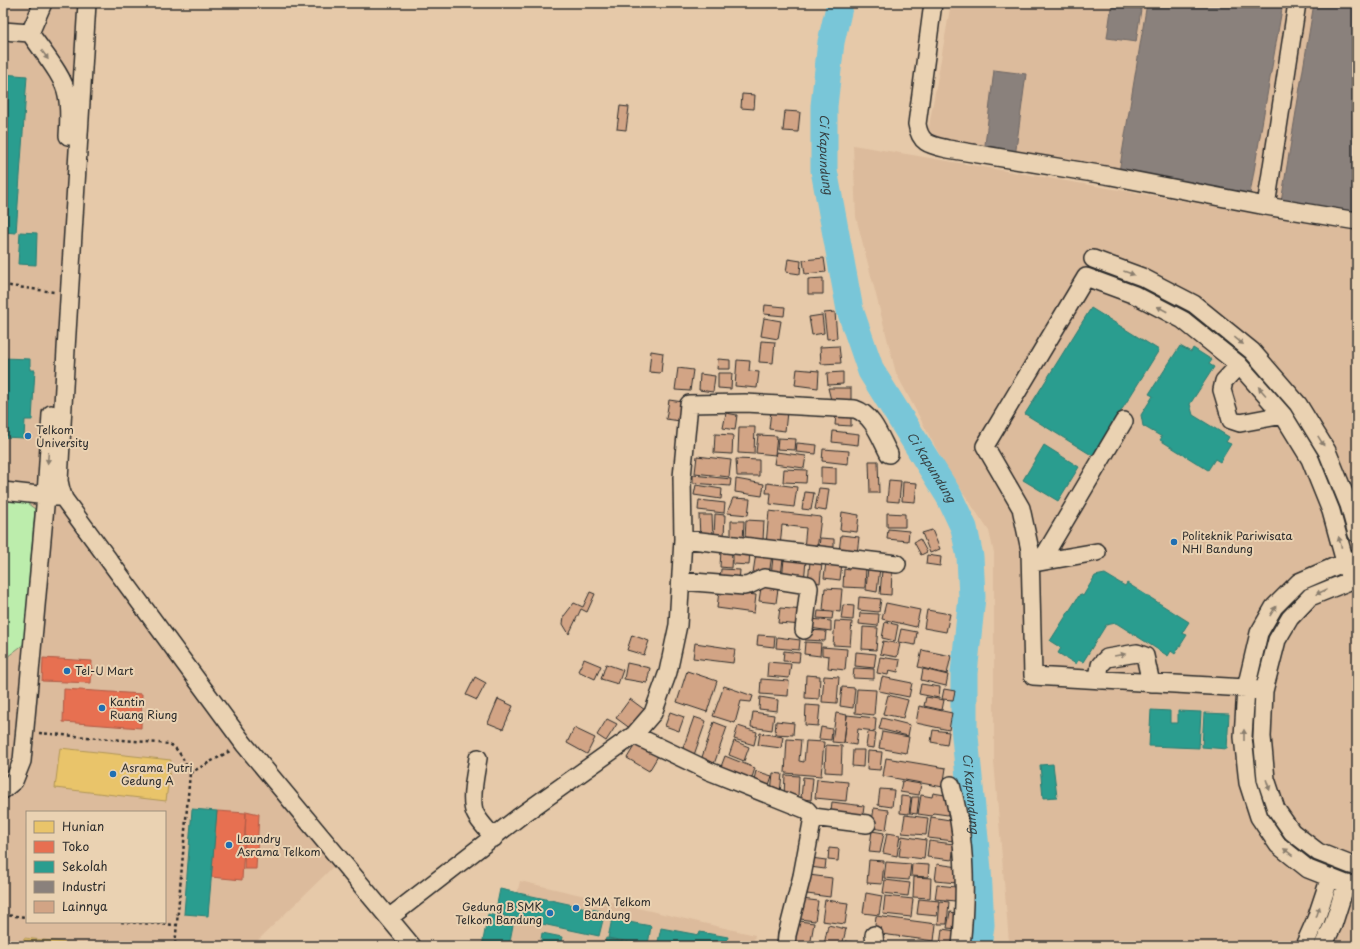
<svg xmlns="http://www.w3.org/2000/svg" width="1360" height="949" viewBox="0 0 1360 949" font-family="'Playpen Sans',sans-serif">
  <rect width="100%" height="100%" fill="#e6c9a9"/>
  <filter id="ink" filterUnits="userSpaceOnUse"><feTurbulence type="fractalNoise" baseFrequency=".025" numOctaves="2"/><feDisplacementMap in="SourceGraphic" scale="8" xChannelSelector="R" yChannelSelector="G"/><feConvolveMatrix kernelMatrix="1 2 1 2 8 2 1 2 1" color-interpolation-filters="sRGB"/></filter>
  <g filter="url(#ink)">
    <path fill="#dcbb9c" fill-rule="evenodd" d="M 3,3 L 84,3 L 51,499 L 65,513 L 334,866 L 252,946 L 3,946 ZM 27,812 L 165,812 L 165,922 L 27,922 Z
      M 951,3 L 1357,3 L 1357,216 L 926,143 Z
      M 853,145 L 1357,230 L 1357,946 L 1009,946 L 1009,942 L 994,761 L 994,553 L 989,531 L 946,467 L 896,373 L 856,217 Z
      M 520,881 L 755,935 L 753,946 L 505,946 Z"/>
    <path fill="#bcedac" stroke="#748c6c" d="M 3,499 L 24,501 L 35,509 L 24,644 L 3,660 Z"/>
    <path fill="#e9c46a" stroke="#b09657" d="M 60,748 L 171,760 L 166,801 L 55,788 Z
      M 24,938 L 100,946 L 23,946 Z"/>
    <path fill="#e76f51" stroke="#af5b46" d="M 43,658 L 92,661 L 91,683 L 42,681 Z
      M 64,689 L 142,694 L 141,728 L 63,722 Z
      M 217,811 L 246,813 L 242,880 L 211,877 Z
      M 246,811 L 259,814 L 256,869 L 244,869 Z"/>
    <path fill="#2a9d8f" stroke="#2a7b71" d="M 3,74 L 27,76 L 16,233 L 3,232 Z
      M 20,232 L 37,233 L 36,265 L 18,264 Z
      M 1091,308 L 1159,350 L 1093,456 L 1025,414 Z
      M 1180,346 L 1191,352 L 1193,348 L 1212,360 L 1209,364 L 1214,367 L 1190,404 L 1193,415 L 1229,437 L 1226,442 L 1231,444 L 1220,462 L 1215,459 L 1208,470 L 1160,440 L 1162,437 L 1143,426 L 1141,415 L 1153,396 L 1149,394 Z
      M 3,358 L 30,359 L 30,370 L 35,370 L 32,420 L 25,420 L 24,438 L 3,437 Z
      M 1044,445 L 1079,467 L 1058,501 L 1023,480 Z
      M 1105,574 L 1125,586 L 1127,583 L 1189,622 L 1182,633 L 1187,635 L 1175,654 L 1171,651 L 1168,656 L 1116,623 L 1106,625 L 1083,662 L 1078,660 L 1076,664 L 1058,653 L 1061,648 L 1050,641 L 1080,594 L 1083,596 L 1095,576 Z
      M 1151,710 L 1170,711 L 1170,723 L 1178,723 L 1178,711 L 1201,712 L 1199,748 L 1149,746 Z
      M 1204,713 L 1229,714 L 1227,749 L 1202,747 Z
      M 1053,764 L 1057,797 L 1043,798 L 1040,765 Z
      M 192,809 L 217,811 L 208,916 L 184,914 Z
      M 500,889 L 605,912 L 599,936 L 495,914 Z
      M 488,914 L 514,920 L 509,946 L 482,946 Z
      M 612,919 L 651,926 L 648,945 L 608,938 Z
      M 661,928 L 699,935 L 700,932 L 728,937 L 726,946 L 657,946 Z
      M 542,933 L 562,937 L 560,946 L 540,946 Z
      M 606,938 L 642,946 L 604,946 Z"/>
    <path fill="#8a817c" stroke="#6e6764" d="M 1112,3 L 1142,3 L 1136,42 L 1107,38 Z
      M 1147,3 L 1283,3 L 1250,194 L 1119,172 Z
      M 1314,3 L 1357,3 L 1357,214 L 1281,202 Z
      M 994,70 L 1026,74 L 1015,157 L 984,153 Z"/>
    <g fill="none" stroke-linecap="round" stroke-linejoin="round">
      <path stroke="#79c6d8" stroke-width="27" id="s1" d="M 840,3 L 831,42 L 824,106 L 824,170 L 850,310 L 871,371 L 949,496 L 964,528 L 970,557 L 972,597 L 964,673 L 964,726 L 978,870 L 981,925 L 978,946"/>
    </g>
    <path fill="#d2a485" stroke="#2b2b2b" d="M 742,94 L 755,95 L 754,109 L 741,108 Z
      M 620,106 L 629,107 L 626,130 L 617,129 Z
      M 785,111 L 800,112 L 798,132 L 783,131 Z
      M 824,258 L 826,272 L 805,274 L 803,260 Z
      M 788,259 L 801,261 L 800,274 L 786,272 Z
      M 823,278 L 823,294 L 808,294 L 808,279 Z
      M 765,305 L 785,307 L 784,316 L 764,314 Z
      M 835,312 L 837,338 L 827,339 L 824,313 Z
      M 822,315 L 824,333 L 812,335 L 809,317 Z
      M 764,318 L 781,321 L 778,339 L 761,336 Z
      M 761,341 L 775,342 L 773,363 L 759,362 Z
      M 839,346 L 841,363 L 821,364 L 820,347 Z
      M 651,351 L 663,353 L 661,373 L 649,372 Z
      M 718,359 L 730,360 L 730,369 L 717,369 Z
      M 737,360 L 750,361 L 749,371 L 759,372 L 757,388 L 735,386 Z
      M 678,368 L 693,370 L 690,391 L 675,390 Z
      M 797,369 L 819,371 L 818,388 L 795,385 Z
      M 843,372 L 843,384 L 828,385 L 827,373 Z
      M 718,373 L 732,373 L 731,389 L 718,388 Z
      M 700,374 L 715,376 L 713,392 L 699,390 Z
      M 828,388 L 851,388 L 851,403 L 832,404 Z
      M 669,400 L 683,402 L 680,421 L 666,419 Z
      M 771,411 L 787,412 L 785,431 L 769,429 Z
      M 726,413 L 737,415 L 735,430 L 723,428 Z
      M 836,415 L 851,416 L 851,426 L 835,425 Z
      M 739,427 L 755,427 L 754,454 L 738,453 Z
      M 833,431 L 859,434 L 858,445 L 832,442 Z
      M 715,434 L 733,435 L 732,454 L 714,453 Z
      M 758,435 L 777,436 L 775,455 L 756,453 Z
      M 778,438 L 796,439 L 795,450 L 777,449 Z
      M 797,443 L 817,445 L 816,454 L 796,452 Z
      M 823,449 L 849,451 L 848,464 L 822,461 Z
      M 776,452 L 806,456 L 804,468 L 774,464 Z
      M 697,456 L 731,460 L 729,477 L 695,473 Z
      M 736,459 L 759,460 L 759,476 L 737,476 Z
      M 869,461 L 878,461 L 879,493 L 870,493 Z
      M 821,467 L 836,468 L 836,484 L 821,483 Z
      M 784,469 L 807,470 L 806,483 L 783,482 Z
      M 693,475 L 731,479 L 730,486 L 693,483 Z
      M 736,479 L 764,484 L 762,496 L 735,492 Z
      M 889,480 L 901,481 L 899,502 L 887,501 Z
      M 903,482 L 917,483 L 915,502 L 902,501 Z
      M 767,483 L 797,487 L 794,507 L 770,504 L 771,493 L 766,493 Z
      M 696,485 L 722,489 L 721,499 L 694,495 Z
      M 819,488 L 829,489 L 826,511 L 815,509 Z
      M 805,492 L 814,493 L 811,510 L 802,509 Z
      M 733,498 L 750,499 L 748,515 L 727,513 Z
      M 699,500 L 725,503 L 724,513 L 698,510 Z
      M 769,511 L 821,517 L 817,550 L 804,549 L 806,528 L 782,525 L 780,547 L 766,545 Z
      M 842,512 L 859,515 L 857,532 L 840,530 Z
      M 887,513 L 905,514 L 905,527 L 887,527 Z
      M 715,514 L 725,515 L 724,537 L 714,536 Z
      M 699,515 L 712,515 L 713,537 L 700,537 Z
      M 746,520 L 764,521 L 763,540 L 745,539 Z
      M 731,521 L 744,521 L 743,542 L 731,542 Z
      M 888,529 L 909,531 L 908,541 L 887,539 Z
      M 932,530 L 940,549 L 930,553 L 922,533 Z
      M 841,535 L 859,537 L 857,554 L 839,552 Z
      M 820,538 L 834,539 L 834,548 L 819,547 Z
      M 920,539 L 927,552 L 921,555 L 914,542 Z
      M 721,550 L 732,551 L 731,568 L 720,567 Z
      M 733,550 L 750,551 L 749,565 L 733,564 Z
      M 756,553 L 772,555 L 769,575 L 753,573 Z
      M 927,555 L 941,557 L 940,566 L 926,564 Z
      M 773,557 L 783,558 L 781,577 L 771,576 Z
      M 784,559 L 806,561 L 804,581 L 782,579 Z
      M 810,562 L 822,563 L 820,583 L 808,581 Z
      M 826,562 L 842,563 L 840,580 L 824,578 Z
      M 849,566 L 866,567 L 865,588 L 843,587 L 844,569 L 849,570 Z
      M 868,567 L 880,568 L 877,592 L 866,590 Z
      M 721,569 L 740,570 L 739,582 L 720,581 Z
      M 882,570 L 892,571 L 891,595 L 880,594 Z
      M 762,581 L 779,582 L 776,603 L 759,601 Z
      M 825,588 L 842,589 L 840,612 L 823,610 Z
      M 719,591 L 756,595 L 754,613 L 717,608 Z
      M 590,592 L 595,594 L 587,612 L 581,609 L 569,634 L 563,624 L 564,616 L 574,603 L 583,607 Z
      M 859,597 L 881,599 L 879,612 L 858,610 Z
      M 886,603 L 920,610 L 916,627 L 882,619 Z
      M 843,605 L 854,606 L 853,620 L 841,619 Z
      M 780,608 L 804,610 L 802,625 L 778,623 Z
      M 927,610 L 950,614 L 946,632 L 924,628 Z
      M 818,611 L 833,612 L 832,619 L 817,618 Z
      M 860,613 L 879,614 L 878,626 L 859,624 Z
      M 811,619 L 831,621 L 831,631 L 810,628 Z
      M 835,621 L 852,622 L 850,646 L 833,645 Z
      M 885,622 L 898,625 L 895,641 L 882,638 Z
      M 863,627 L 878,628 L 876,650 L 862,649 Z
      M 901,629 L 917,632 L 915,645 L 898,642 Z
      M 806,630 L 826,631 L 825,641 L 805,640 Z
      M 632,635 L 649,641 L 644,655 L 627,650 Z
      M 758,635 L 775,636 L 774,647 L 757,645 Z
      M 777,637 L 800,640 L 799,650 L 776,648 Z
      M 883,641 L 900,644 L 897,657 L 880,654 Z
      M 805,642 L 821,643 L 820,656 L 804,654 Z
      M 695,643 L 735,649 L 733,663 L 693,658 Z
      M 822,647 L 847,649 L 845,670 L 828,668 L 829,656 L 822,655 Z
      M 922,650 L 951,656 L 947,674 L 918,667 Z
      M 784,651 L 800,653 L 799,662 L 783,661 Z
      M 856,652 L 876,654 L 874,668 L 855,666 Z
      M 880,657 L 900,660 L 898,672 L 889,670 L 888,675 L 877,673 Z
      M 584,659 L 601,666 L 595,679 L 578,671 Z
      M 768,662 L 791,664 L 789,678 L 767,676 Z
      M 627,663 L 650,668 L 647,683 L 624,679 Z
      M 606,664 L 623,670 L 618,684 L 601,679 Z
      M 854,668 L 874,669 L 874,679 L 853,678 Z
      M 923,669 L 948,675 L 946,686 L 921,680 Z
      M 687,671 L 717,681 L 707,712 L 677,702 Z
      M 806,675 L 820,676 L 819,699 L 805,698 Z
      M 824,676 L 839,677 L 837,703 L 822,702 Z
      M 475,677 L 486,683 L 477,700 L 466,695 Z
      M 882,677 L 912,683 L 909,697 L 879,691 Z
      M 761,679 L 789,681 L 788,696 L 760,694 Z
      M 921,684 L 940,687 L 939,698 L 919,694 Z
      M 724,686 L 753,696 L 751,702 L 741,701 L 735,723 L 713,716 Z
      M 842,687 L 855,688 L 853,708 L 840,706 Z
      M 857,689 L 876,690 L 874,715 L 855,713 Z
      M 944,689 L 955,691 L 953,700 L 942,699 Z
      M 888,695 L 908,700 L 903,718 L 883,714 Z
      M 760,697 L 778,700 L 777,711 L 759,709 Z
      M 926,697 L 944,700 L 942,710 L 924,706 Z
      M 498,699 L 513,706 L 503,729 L 488,723 Z
      M 630,699 L 645,710 L 631,729 L 616,718 Z
      M 806,705 L 820,706 L 818,726 L 805,725 Z
      M 919,706 L 952,713 L 949,730 L 916,723 Z
      M 670,712 L 684,717 L 679,731 L 665,726 Z
      M 753,712 L 774,715 L 772,730 L 751,727 Z
      M 836,713 L 847,715 L 844,743 L 832,742 Z
      M 847,715 L 876,718 L 875,731 L 858,729 L 856,745 L 844,743 Z
      M 694,717 L 706,721 L 694,755 L 682,751 Z
      M 882,718 L 910,725 L 908,736 L 879,729 Z
      M 607,719 L 617,724 L 606,741 L 597,735 Z
      M 776,721 L 794,723 L 793,735 L 775,734 Z
      M 714,722 L 727,727 L 713,767 L 700,763 Z
      M 738,726 L 757,732 L 754,745 L 734,739 Z
      M 821,727 L 832,729 L 831,740 L 819,739 Z
      M 574,728 L 595,738 L 587,754 L 567,743 Z
      M 933,730 L 949,732 L 947,745 L 931,742 Z
      M 868,732 L 876,733 L 874,748 L 866,747 Z
      M 882,732 L 909,737 L 906,753 L 879,748 Z
      M 760,733 L 783,737 L 781,748 L 758,745 Z
      M 787,739 L 801,740 L 799,761 L 804,762 L 806,741 L 824,742 L 821,776 L 785,773 Z
      M 734,741 L 749,747 L 744,761 L 729,755 Z
      M 636,743 L 658,756 L 649,771 L 627,758 Z
      M 826,745 L 842,746 L 841,773 L 825,772 Z
      M 853,750 L 864,750 L 863,767 L 852,766 Z
      M 868,751 L 882,752 L 880,770 L 867,769 Z
      M 725,756 L 755,768 L 750,784 L 719,772 Z
      M 886,758 L 946,768 L 943,787 L 883,776 Z
      M 756,771 L 772,776 L 768,788 L 753,784 Z
      M 773,773 L 782,774 L 780,793 L 771,792 Z
      M 785,775 L 799,776 L 798,797 L 784,796 Z
      M 803,777 L 813,778 L 811,800 L 801,799 Z
      M 817,779 L 848,782 L 846,801 L 815,798 Z
      M 902,781 L 921,784 L 919,795 L 900,792 Z
      M 880,789 L 894,790 L 892,807 L 878,805 Z
      M 933,793 L 951,796 L 948,815 L 933,813 L 932,816 L 918,814 L 921,795 L 932,797 Z
      M 901,796 L 911,797 L 909,814 L 900,813 Z
      M 912,797 L 919,797 L 917,814 L 910,813 Z
      M 832,802 L 864,806 L 862,822 L 830,818 Z
      M 874,808 L 889,810 L 886,830 L 871,828 Z
      M 905,815 L 928,818 L 926,835 L 902,833 Z
      M 931,817 L 956,821 L 954,841 L 928,838 Z
      M 872,831 L 884,833 L 880,853 L 869,852 Z
      M 887,833 L 900,835 L 897,856 L 883,853 Z
      M 902,836 L 926,840 L 924,859 L 899,856 Z
      M 929,841 L 954,844 L 952,860 L 927,857 Z
      M 829,848 L 839,849 L 838,861 L 828,860 Z
      M 811,858 L 826,860 L 825,869 L 810,867 Z
      M 869,860 L 884,861 L 882,884 L 867,883 Z
      M 886,862 L 911,864 L 909,880 L 884,878 Z
      M 912,864 L 929,865 L 928,877 L 911,876 Z
      M 937,864 L 959,867 L 957,883 L 935,881 Z
      M 809,875 L 832,878 L 830,897 L 807,894 Z
      M 914,877 L 931,878 L 930,898 L 913,897 Z
      M 885,880 L 910,883 L 908,896 L 883,893 Z
      M 937,885 L 956,887 L 955,901 L 935,899 Z
      M 866,893 L 882,896 L 879,915 L 863,913 Z
      M 885,896 L 913,899 L 911,917 L 883,914 Z
      M 802,899 L 818,901 L 815,921 L 800,919 Z
      M 919,899 L 939,901 L 937,916 L 917,914 Z
      M 825,900 L 848,903 L 845,924 L 822,921 Z
      M 940,901 L 949,902 L 947,924 L 938,924 Z
      M 950,912 L 960,914 L 958,929 L 947,928 Z
      M 876,916 L 936,924 L 934,941 L 874,933 Z
      M 799,921 L 814,923 L 810,946 L 794,946 Z
      M 828,925 L 846,929 L 842,946 L 824,945 Z
      M 942,929 L 956,931 L 954,946 L 940,946 Z
      M 846,941 L 870,946 L 845,946 Z"/>
    <g fill="none" stroke-linecap="round" stroke-linejoin="round">
      <g stroke="#2b2b2b" stroke-width="20">
        <path id="minor" d="M 87,3 L 66,349 L 59,481 L 61,490 L 64,499 L 244,744 L 412,946
          M 933,3 L 917,124 C 920,144 930,145 948,149 L 1111,176 L 1266,206 L 1357,221
          M 3,31 L 30,33 C 41,50 64,76 67,95 C 70,109 69,122 68,136
          M 30,33 L 43,3
          M 1266,206 L 1297,3
          M 1093,259 L 1142,277 L 1194,304 L 1252,351 L 1298,404 L 1327,451 L 1349,505 L 1357,534
          M 1239,365 L 1224,381 L 1222,390 L 1231,420 L 1240,423 L 1283,415
          M 3,491 L 56,497
          M 683,539 L 897,564
          M 1357,558 L 1345,562 L 1299,582 L 1274,607 L 1259,633 L 1246,688 L 1243,737 L 1248,783 L 1259,817 L 1278,845 L 1308,869 L 1346,884 L 1357,885
          M 1041,561 L 1124,421
          M 1034,563 L 1097,552
          M 1357,578 L 1310,597 L 1290,618 L 1277,640 L 1264,691 L 1262,737 L 1266,779 L 1276,809 L 1292,832 L 1318,852 L 1351,865 L 1357,866
          M 681,581 L 744,586 L 749,585 L 764,578 L 808,585 L 809,588 L 804,630
          M 1098,680 L 1100,665 L 1107,658 L 1137,653 L 1145,656 L 1151,683
          M 1264,691 L 1246,688 L 1033,676 L 1030,550 L 1021,508 L 985,446 L 1086,277 L 1135,295 L 1183,320 L 1239,365 L 1283,415 L 1310,459 L 1331,511 L 1350,580
          M 634,735 L 709,771 L 807,810 L 813,817 L 802,876 L 787,935 L 786,946
          M 478,758 C 476,772 469,800 475,813 C 479,822 488,830 494,838
          M 951,785 C 966,838 967,891 961,946
          M 3,790 L 14,781 L 22,761 L 46,495 L 51,414
          M 813,817 L 867,824
          M 390,917 L 519,817 L 634,735 L 653,713 L 668,672 L 678,625 L 683,539 L 682,477 L 689,404 L 745,403 L 855,409 C 873,415 880,437 889,454
          M 874,935 L 875,946
          M 1304,946 L 1316,919 L 1330,877
          M 1323,946 L 1333,925 L 1346,884"/>
      </g>
      <path stroke="#2b2b2b" stroke-width="2.5" stroke-dasharray="3 3" stroke-linecap="butt" d="M 3,285 L 54,292
        M 39,733 L 169,744 C 180,749 185,763 190,773 L 175,946
        M 190,773 L 230,751
        M 3,915 L 27,917
        M 121,922 L 177,925"/>
      <use href="#minor" stroke="#ead2b2" stroke-width="17"/>
    </g>
    <defs><path id="oneway-solid" d="M-6-.8H1V-3.2L6.5 0L1 3.2V.8H-6Z"/></defs>
    <g fill="#8a7e6e">
      <use href="#oneway-solid" transform="translate(45 55) rotate(55)"/>
      <use href="#oneway-solid" transform="translate(1129 273) rotate(20)"/>
      <use href="#oneway-solid" transform="translate(1162 309) rotate(-152)"/>
      <use href="#oneway-solid" transform="translate(1239 341) rotate(39)"/>
      <use href="#oneway-solid" transform="translate(1262 391) rotate(-131)"/>
      <use href="#oneway-solid" transform="translate(1321 441) rotate(58)"/>
      <use href="#oneway-solid" transform="translate(48 458) rotate(94)"/>
      <use href="#oneway-solid" transform="translate(1340 542) rotate(-105)"/>
      <use href="#oneway-solid" transform="translate(1321 592) rotate(156)"/>
      <use href="#oneway-solid" transform="translate(1273 611) rotate(-58)"/>
      <use href="#oneway-solid" transform="translate(1120 655) rotate(-10)"/>
      <use href="#oneway-solid" transform="translate(1244 735) rotate(-90)"/>
      <use href="#oneway-solid" transform="translate(1268 785) rotate(72)"/>
      <use href="#oneway-solid" transform="translate(1288 852) rotate(-142)"/>
      <use href="#oneway-solid" transform="translate(1318 912) rotate(-72)"/>
    </g>
  </g>
  <g fill="#1f6fb2" stroke="#ead2b2" stroke-width="1.5">
    <circle cx="28" cy="436" r="4"/>
    <circle cx="1174" cy="542" r="4"/>
    <circle cx="67" cy="671" r="4"/>
    <circle cx="102" cy="708" r="4"/>
    <circle cx="113" cy="774" r="4"/>
    <circle cx="229" cy="845" r="4"/>
    <circle cx="576" cy="908" r="4"/>
    <circle cx="550" cy="913" r="4"/>
  </g>
  <g text-anchor="middle" stroke-width="4" stroke-linejoin="round" paint-order="stroke">
    <g font-size="11" fill="#2b2b2b" stroke="#ead2b2" text-anchor="start">
      <text x="36" y="434">Telkom<tspan x="36" dy="13">University</tspan></text>
      <text x="1182" y="540">Politeknik Pariwisata<tspan x="1182" dy="13">NHI Bandung</tspan></text>
      <text x="75" y="675">Tel-U Mart</text>
      <text x="110" y="706">Kantin<tspan x="110" dy="13">Ruang Riung</tspan></text>
      <text x="121" y="772">Asrama Putri<tspan x="121" dy="13">Gedung A</tspan></text>
      <text x="237" y="843">Laundry<tspan x="237" dy="13">Asrama Telkom</tspan></text>
      <text x="584" y="906">SMA Telkom<tspan x="584" dy="13">Bandung</tspan></text>
      <text x="542" y="911" text-anchor="end">Gedung B SMK<tspan x="542" dy="13">Telkom Bandung</tspan></text>
    </g>
    <g font-size="12" font-style="italic" fill="#374245" stroke="#ead2b2">
      <text dy="4" stroke="none"><textPath href="#s1" startOffset="153">Ci Kapundung</textPath></text>
      <text dy="4" stroke="none"><textPath href="#s1" startOffset="489">Ci Kapundung</textPath></text>
      <text dy="4" stroke="none"><textPath href="#s1" startOffset="825">Ci Kapundung</textPath></text>
    </g>
  </g>
  <rect width="1360" height="949" fill="none" stroke="#ead2b2" stroke-width="16"/>
  <rect x="8" y="8" width="1344" height="933" fill="none" stroke="#2b2b2b" stroke-width="1.5" filter="url(#ink)"/>
  <rect x="26" y="811" width="140" height="112" fill="#ead2b2" stroke="#9e8f7c"/>
  <rect x="34" y="821" width="20" height="12" fill="#e9c46a" stroke="#9e8f7c"/>
  <text x="62" y="831" font-size="12" fill="#2b2b2b">Hunian</text>
  <rect x="34" y="841" width="20" height="12" fill="#e76f51" stroke="#9e8f7c"/>
  <text x="62" y="851" font-size="12" fill="#2b2b2b">Toko</text>
  <rect x="34" y="861" width="20" height="12" fill="#2a9d8f" stroke="#9e8f7c"/>
  <text x="62" y="871" font-size="12" fill="#2b2b2b">Sekolah</text>
  <rect x="34" y="881" width="20" height="12" fill="#8a817c" stroke="#9e8f7c"/>
  <text x="62" y="891" font-size="12" fill="#2b2b2b">Industri</text>
  <rect x="34" y="901" width="20" height="12" fill="#d2a485" stroke="#9e8f7c"/>
  <text x="62" y="911" font-size="12" fill="#2b2b2b">Lainnya</text>
</svg>
